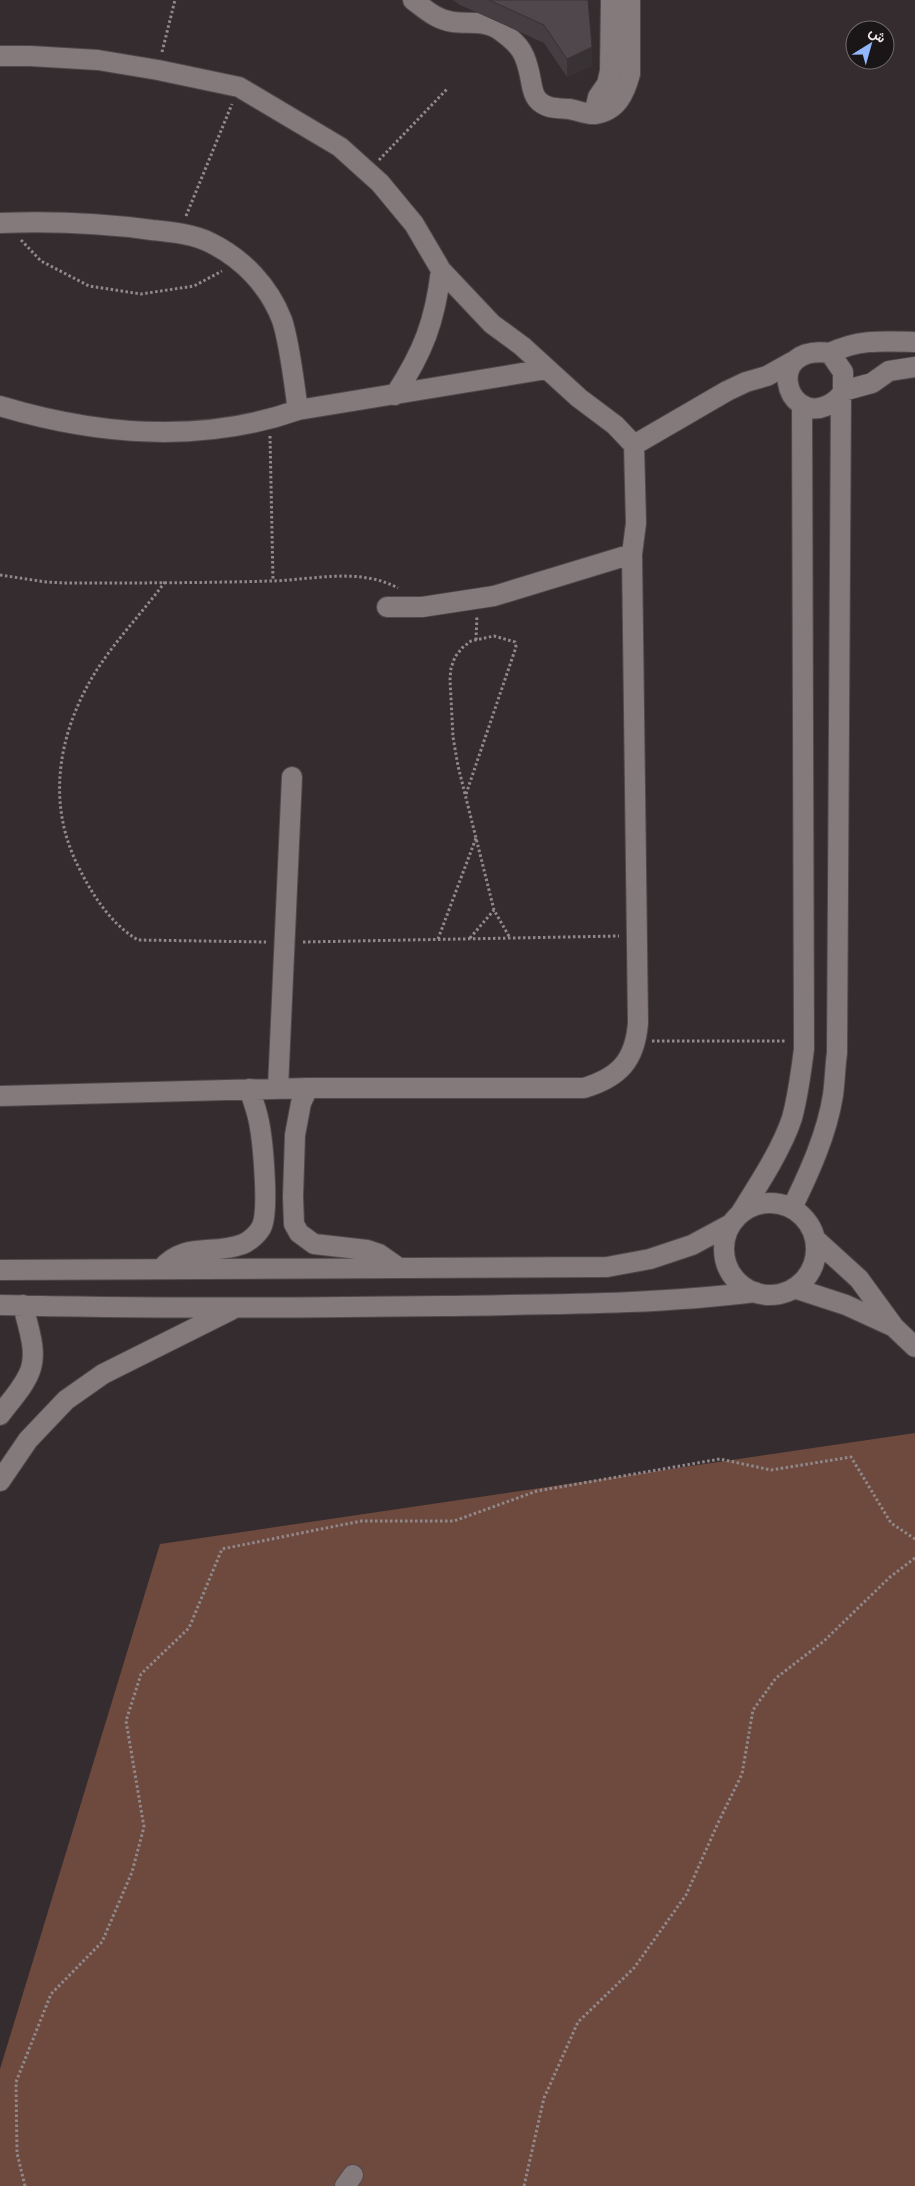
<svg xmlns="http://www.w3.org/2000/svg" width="915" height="2186" viewBox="0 0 915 2186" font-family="'Archivo Narrow',Vazirmatn,sans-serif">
  <rect width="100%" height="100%" fill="#352c2f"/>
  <path fill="#6e493d" d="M 915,1433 L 915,2186 L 0,2186 L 0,2069 L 160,1544 Z"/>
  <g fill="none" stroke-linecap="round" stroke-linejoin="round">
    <g stroke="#4f484a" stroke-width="22">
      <path id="minor" d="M 413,0 C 426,10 437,20 453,22 C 469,24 483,20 498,29 C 521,45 526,53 531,81 C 532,87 533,94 537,99 C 545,109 557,108 569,109 C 577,110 587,115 595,114 C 617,111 625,93 630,74 L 630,0
        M 0,56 L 30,56 L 98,60 L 158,70 L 239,87 L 340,147 L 380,183 L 414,224 L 441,270 L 492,324 L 522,346 L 579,398 L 615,425 L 634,445 L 636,523 L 632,554 L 638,1023 C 635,1060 620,1077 584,1088 L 308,1088 L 0,1096
        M 594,114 L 598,97 L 607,84 L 610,71 L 611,0
        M 0,223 C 51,221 101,223 152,230 C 171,232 194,234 211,243 C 243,259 269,286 282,320 C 290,344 294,384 298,410
        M 830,353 C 858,339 884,341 915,342
        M 843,391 L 843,372 L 830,353 C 764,344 785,423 826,406 C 833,403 840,398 843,391 L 872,383 L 889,371 L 915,367
        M 395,395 C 423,352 435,322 441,270
        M 0,406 C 97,435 202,444 298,410 L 547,369
        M 634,445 L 727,391 L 746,382 L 767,376 L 792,362
        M 387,607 L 422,607 L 494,596 L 632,554
        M 278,1088 L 292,777
        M 308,1088 L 301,1103 L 295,1135 L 293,1197 L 294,1224 L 299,1233 L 314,1244 L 367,1250 L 379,1254 L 399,1268
        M724 1249a46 46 0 1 1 92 0a46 46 0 1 1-92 0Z
        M 792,1208 C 809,1173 827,1134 833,1095 C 835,1081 835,1067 837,1053 L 841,397
        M 740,1214 C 757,1187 782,1149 792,1118 C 798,1096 801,1073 804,1049 L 802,405
        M 815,1239 L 859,1279 L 894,1327 L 915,1347
        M 161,1269 C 186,1241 212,1256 243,1244 C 250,1241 259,1233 262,1226 C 269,1209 263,1142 259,1122 C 257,1111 253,1100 249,1089
        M 0,1270 L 607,1267 L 650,1259 L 692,1245 L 731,1224
        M 794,1288 L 846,1305 L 892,1326
        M 0,1305 C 148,1309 296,1308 444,1306 C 548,1304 652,1305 755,1292
        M 0,1415 C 10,1401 26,1385 31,1368 C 37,1349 27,1324 23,1305
        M 0,1481 L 28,1440 L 66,1400 L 103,1374 L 231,1310
        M 345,2186 L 353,2175"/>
    </g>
    <path stroke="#90888b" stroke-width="3" stroke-dasharray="2.5 2.5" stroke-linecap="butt" d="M 162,52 L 175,0
      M 379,160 L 448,88
      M 186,216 L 232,104
      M 21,240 L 41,261 L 89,286 L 141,294 L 194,286 L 222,271
      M 270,436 L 273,581
      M 0,575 L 46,582 L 66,583 C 135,583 203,583 271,581 C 313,580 359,567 398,588
      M 165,582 C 142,613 113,643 93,676 C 58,735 46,804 79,868 C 93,896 111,924 138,940 L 266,942
      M 476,640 L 477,615
      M 466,794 L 516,647 L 515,642 L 494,636 L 471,641 L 462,648 L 455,657 L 451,668 L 450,680 L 453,737 L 458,766 L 494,910 L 510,938
      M 470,938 L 494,910
      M 438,939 L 476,838
      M 303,942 L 619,936
      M 652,1041 L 786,1041
      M 25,2186 L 17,2153 L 16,2082 L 51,1994 L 102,1942 L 132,1872 L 144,1827 L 126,1721 L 141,1674 L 189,1628 L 222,1549 L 361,1521 L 454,1521 L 537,1491 L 720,1459 L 771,1470 L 851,1457 L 891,1523 L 915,1539
      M 524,2186 L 544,2098 L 578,2022 L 634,1968 L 686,1895 L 718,1823 L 742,1774 L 753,1710 L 776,1678 L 824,1641 L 890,1577 L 915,1558"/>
    <use href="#minor" stroke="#84797b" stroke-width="20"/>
  </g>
  <path fill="#453d41" d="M 453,0 L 588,0 L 592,66 L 567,77 L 544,43 L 460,5 Z"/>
  <path fill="#383235" d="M 592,47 L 592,66 L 567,77 L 567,59 Z"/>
  <path fill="#50474c" stroke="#383235" d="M 489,0 L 588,0 L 592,47 L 567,59 L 544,25 Z"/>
  <g transform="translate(870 45) rotate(37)"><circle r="24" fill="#1a1617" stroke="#6f6a6b"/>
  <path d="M0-4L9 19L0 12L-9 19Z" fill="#91b8fd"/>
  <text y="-8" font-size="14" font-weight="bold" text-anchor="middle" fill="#eee8ea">ش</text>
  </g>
</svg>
